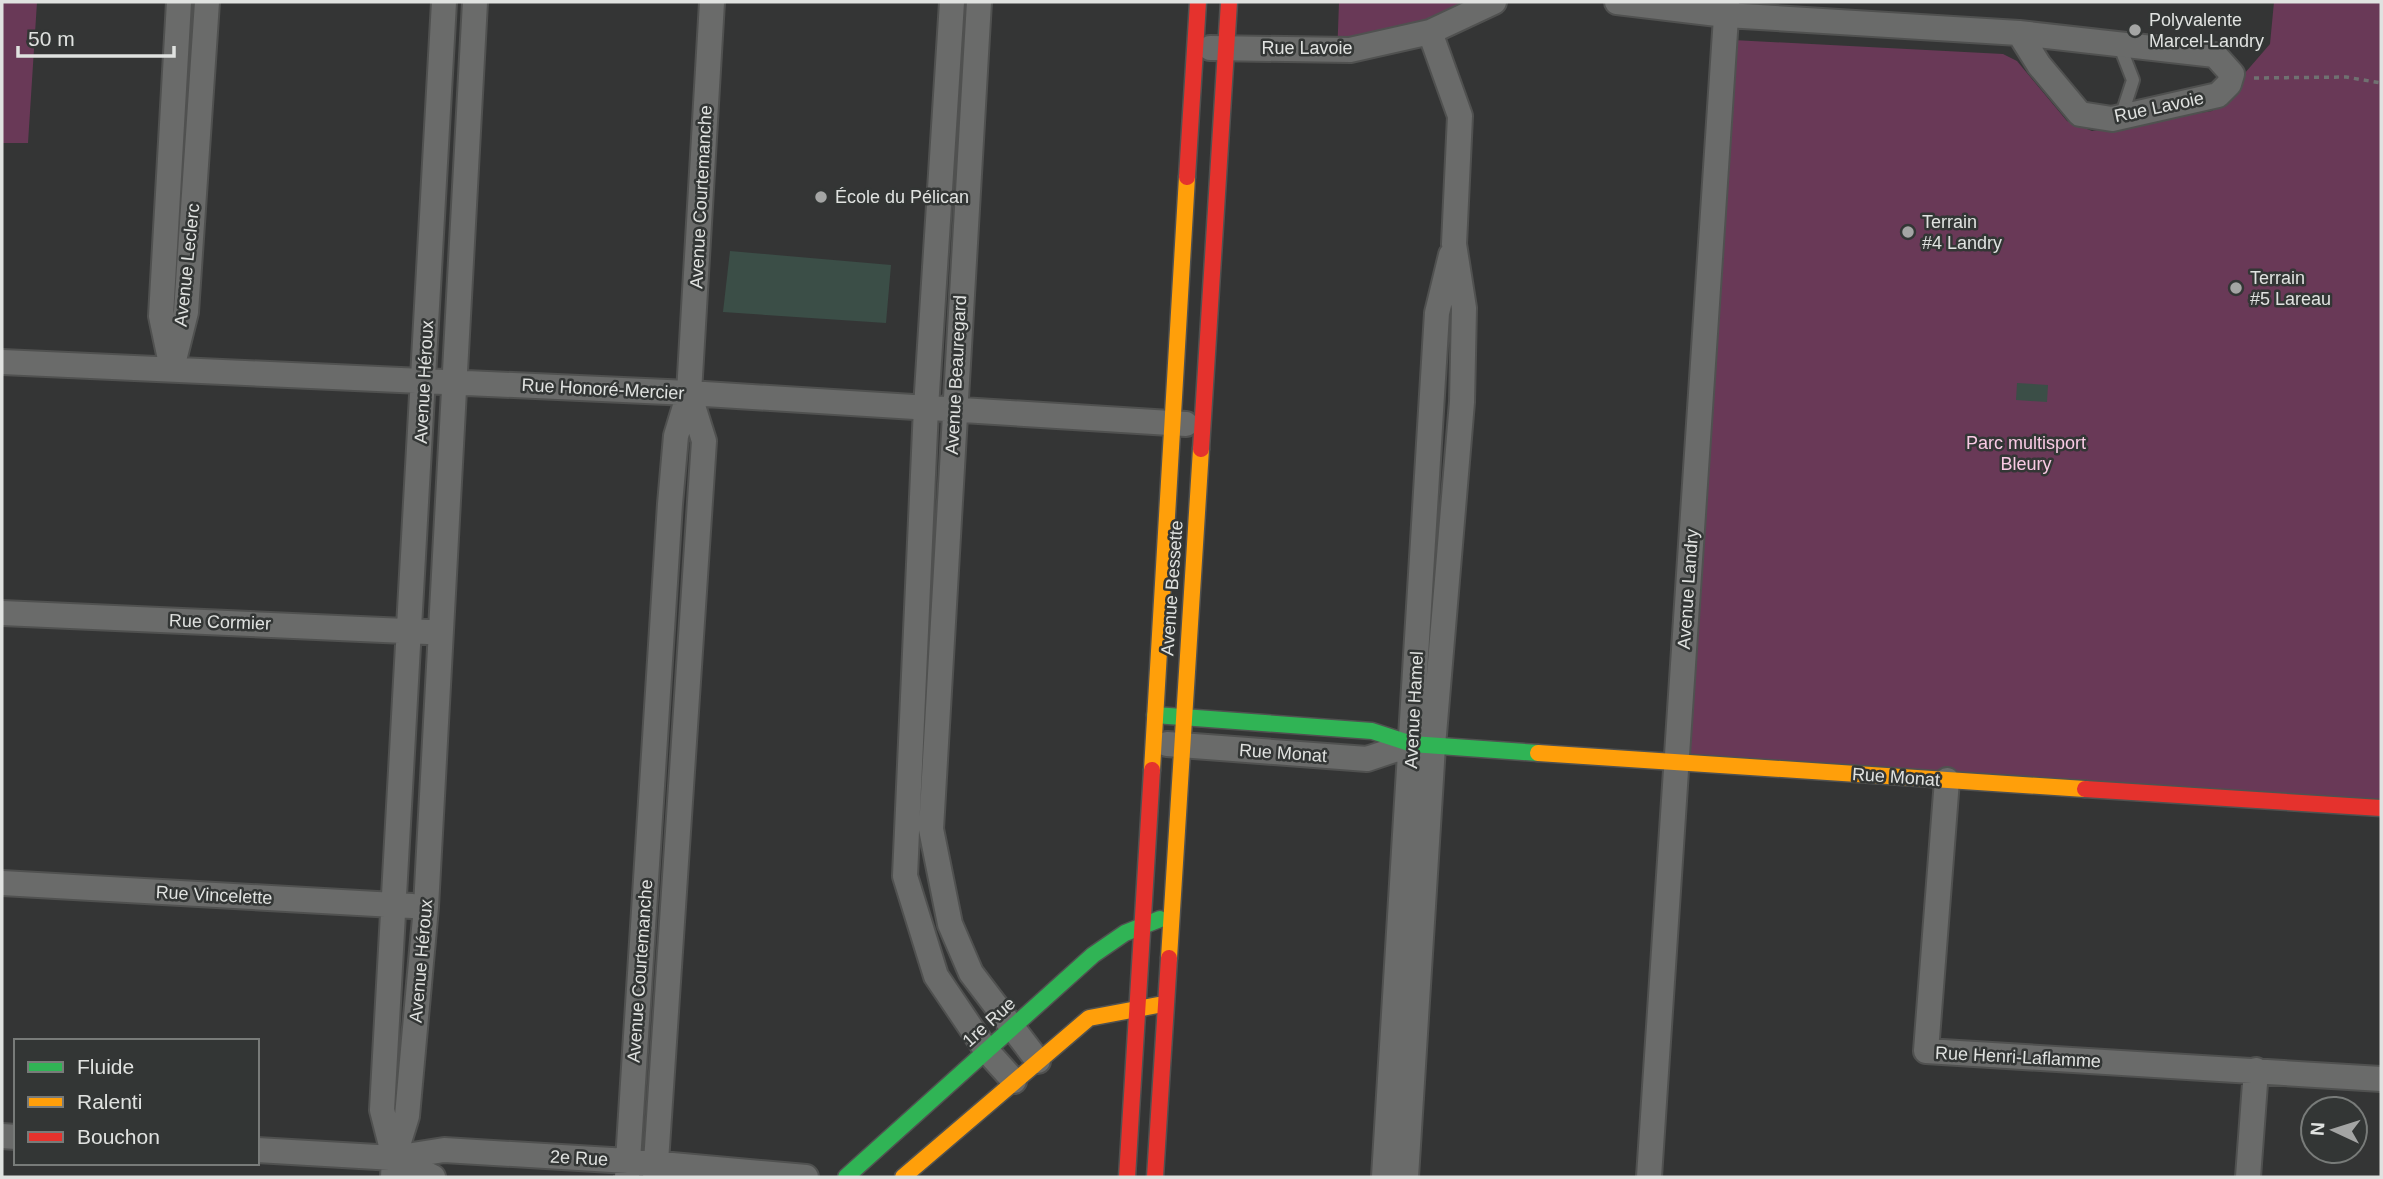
<svg xmlns="http://www.w3.org/2000/svg" width="2383" height="1179" viewBox="0 0 2383 1179" font-family="Arial,sans-serif">
  <rect width="100%" height="100%" fill="#343535"/>
  <path fill="#693957" d="M 2,2 L 37,2 L 28,143 L 2,143 Z
    M 1339,2 L 1482,2 L 1337,58 Z
    M 2274,2 L 2381,2 L 2381,803 L 1673,760 L 1714,39 L 2003,54 L 2017,61 L 2067,121 L 2092,131 L 2212,111 L 2270,44 Z"/>
  <path fill="#3b4e47" d="M 730,251 L 891,265 L 886,323 L 723,312 Z
    M 2017,383 L 2048,385 L 2047,402 L 2016,400 Z"/>
  <g fill="none" stroke-linecap="round" stroke-linejoin="round">
    <g stroke="#505150" stroke-width="16">
      <path id="lane" d="M 2119,44 L 2133,80 L 2121,117"/>
    </g>
    <g stroke="#505150" stroke-width="28">
      <path id="street" d="M 952,2 L 926,408 L 905,876 L 936,976 L 986,1050 L 1014,1081
        M 979,2 L 931,829 L 950,924 L 971,973 L 1038,1061
        M 1617,2 L 1726,15 L 2019,33 L 2215,55 L 2232,74 L 2229,84 L 2218,95 L 2112,119 L 2080,114 L 2039,65 L 2019,33
        M 1210,48 L 1350,50 L 1430,32 L 1494,2
        M 2,362 L 689,393 L 1186,424
        M 171,364 L 161,316 L 179,2
        M 172,368 L 186,312 L 207,2
        M 2,613 L 428,632
        M 1167,744 L 1367,759 L 1412,744
        M 1947,780 L 1926,1051 L 2381,1079
        M 2,883 L 412,906
        M 2,1136 L 16,1137
        M 257,1150 L 394,1158 L 444,1150 L 628,1161 L 806,1177
        M 394,1157 L 382,1110 L 444,2
        M 394,1158 L 433,1177
        M 393,1177 L 394,1158 L 407,1116 L 426,907 L 475,2
        M 627,1177 L 670,504 L 676,436 L 689,393 L 712,2
        M 655,1177 L 704,441 L 689,393
        M 1384,1177 L 1437,313 L 1451,255
        M 1406,1177 L 1433,746 L 1462,402 L 1464,308 L 1454,244 L 1460,116 L 1430,32
        M 1649,1177 L 1727,2
        M 2248,1177 L 2256,1070"/>
    </g>
    <g stroke="#505150" stroke-width="19">
      <path id="fast" d="M 1155,715 L 1372,731 L 1412,744 L 1538,753
        M 846,1177 L 1093,955 L 1125,933 L 1160,919"/>
    </g>
    <g stroke="#505150" stroke-width="19">
      <path id="slow" d="M 1538,753 L 2085,789
        M 1152,770 L 1187,177
        M 1169,958 L 1201,449
        M 903,1177 L 1089,1018 L 1158,1005"/>
    </g>
    <g stroke="#505150" stroke-width="19">
      <path id="jam" d="M 1187,177 L 1198,2
        M 1201,449 L 1229,2
        M 2085,789 L 2381,808
        M 1127,1177 L 1152,770
        M 1155,1177 L 1169,958"/>
    </g>
    <path stroke="#707171" stroke-width="3.5" stroke-dasharray="5 5" stroke-linecap="butt" d="M 2254,78 L 2346,77 L 2381,83"/>
    <use href="#lane" stroke="#6a6b6a" stroke-width="12"/>
    <use href="#street" stroke="#6a6b6a" stroke-width="24"/>
    <use href="#fast" stroke="#30b455" stroke-width="16"/>
    <use href="#slow" stroke="#ff9f0a" stroke-width="16"/>
    <use href="#jam" stroke="#e5322d" stroke-width="16"/>
  </g>
  <g fill="#a4a5a4" stroke="#333635" stroke-width="2.5">
    <circle cx="2135" cy="30" r="7"/>
    <circle cx="821" cy="197" r="7"/>
    <circle cx="1908" cy="232" r="7"/>
    <circle cx="2236" cy="288" r="7"/>
  </g>
  <g text-anchor="middle" stroke-width="5" stroke-linejoin="round" paint-order="stroke">
    <g font-size="18" fill="#e0e2e0" stroke="#333635" text-anchor="start">
      <text x="2149" y="26">Polyvalente<tspan x="2149" dy="21">Marcel-Landry</tspan></text>
      <text x="835" y="203">École du Pélican</text>
      <text x="1922" y="228">Terrain<tspan x="1922" dy="21">#4 Landry</tspan></text>
      <text x="2250" y="284">Terrain<tspan x="2250" dy="21">#5 Lareau</tspan></text>
    </g>
    <g font-size="18" fill="#e0e2e0" stroke="#333635">
      <text x="1307" y="54">Rue Lavoie</text>
      <text transform="translate(2159 107) rotate(-12)" y="6">Rue Lavoie</text>
      <text transform="translate(701 197) rotate(-87)" y="6">Avenue Courtemanche</text>
      <text transform="translate(187 265) rotate(-84)" y="6">Avenue Leclerc</text>
      <text transform="translate(956 375) rotate(-87)" y="6">Avenue Beauregard</text>
      <text transform="translate(424 382) rotate(-87)" y="6">Avenue Héroux</text>
      <text transform="translate(603 389) rotate(3)" y="6">Rue Honoré-Mercier</text>
      <text transform="translate(1172 588) rotate(-86)" y="6">Avenue Bessette</text>
      <text transform="translate(1688 589) rotate(-86)" y="6">Avenue Landry</text>
      <text transform="translate(220 622) rotate(2)" y="6">Rue Cormier</text>
      <text transform="translate(1414 710) rotate(-87)" y="6">Avenue Hamel</text>
      <text transform="translate(1283 753) rotate(4)" y="6">Rue Monat</text>
      <text transform="translate(1896 777) rotate(4)" y="6">Rue Monat</text>
      <text transform="translate(214 895) rotate(3)" y="6">Rue Vincelette</text>
      <text transform="translate(421 961) rotate(-85)" y="6">Avenue Héroux</text>
      <text transform="translate(640 971) rotate(-86)" y="6">Avenue Courtemanche</text>
      <text transform="translate(989 1022) rotate(-42)" y="6">1re Rue</text>
      <text transform="translate(2018 1057) rotate(3)" y="6">Rue Henri-Laflamme</text>
      <text transform="translate(579 1158) rotate(3)" y="6">2e Rue</text>
    </g>
    <g font-size="18" fill="#f9cae4" stroke="#333635">
      <text x="2026" y="449">Parc multisport<tspan x="2026" dy="21">Bleury</tspan></text>
    </g>
  </g>
  <rect width="2383" height="1179" fill="none" stroke="#e0e2e0" stroke-width="7"/>
  <rect x="14" y="1039" width="245" height="126" fill="#333635" stroke="#787b79" stroke-width="2"/>
  <rect x="28" y="1062" width="35" height="10" fill="#30b455" stroke="#787b79" stroke-width="2"/>
  <text x="77" y="1074" font-size="21" fill="#e0e2e0">Fluide</text>
  <rect x="28" y="1097" width="35" height="10" fill="#ff9f0a" stroke="#787b79" stroke-width="2"/>
  <text x="77" y="1109" font-size="21" fill="#e0e2e0">Ralenti</text>
  <rect x="28" y="1132" width="35" height="10" fill="#e5322d" stroke="#787b79" stroke-width="2"/>
  <text x="77" y="1144" font-size="21" fill="#e0e2e0">Bouchon</text>
  <g transform="translate(2334 1130) rotate(274)"><circle r="33" fill="#333635" stroke="#787b79" stroke-width="2"/>
  <path d="M0-5L12 26L0 18L-12 26Z" fill="#a4a5a4"/>
  <text y="-10" font-size="19" font-weight="bold" text-anchor="middle" fill="#e0e2e0">N</text>
  </g>
  <path d="M18 46v10h156v-10" fill="none" stroke="#e0e2e0" stroke-width="3.5"/>
  <text x="28" y="46" font-size="21" fill="#e0e2e0" stroke="#333635" stroke-width="5" paint-order="stroke">50 m</text>
</svg>
